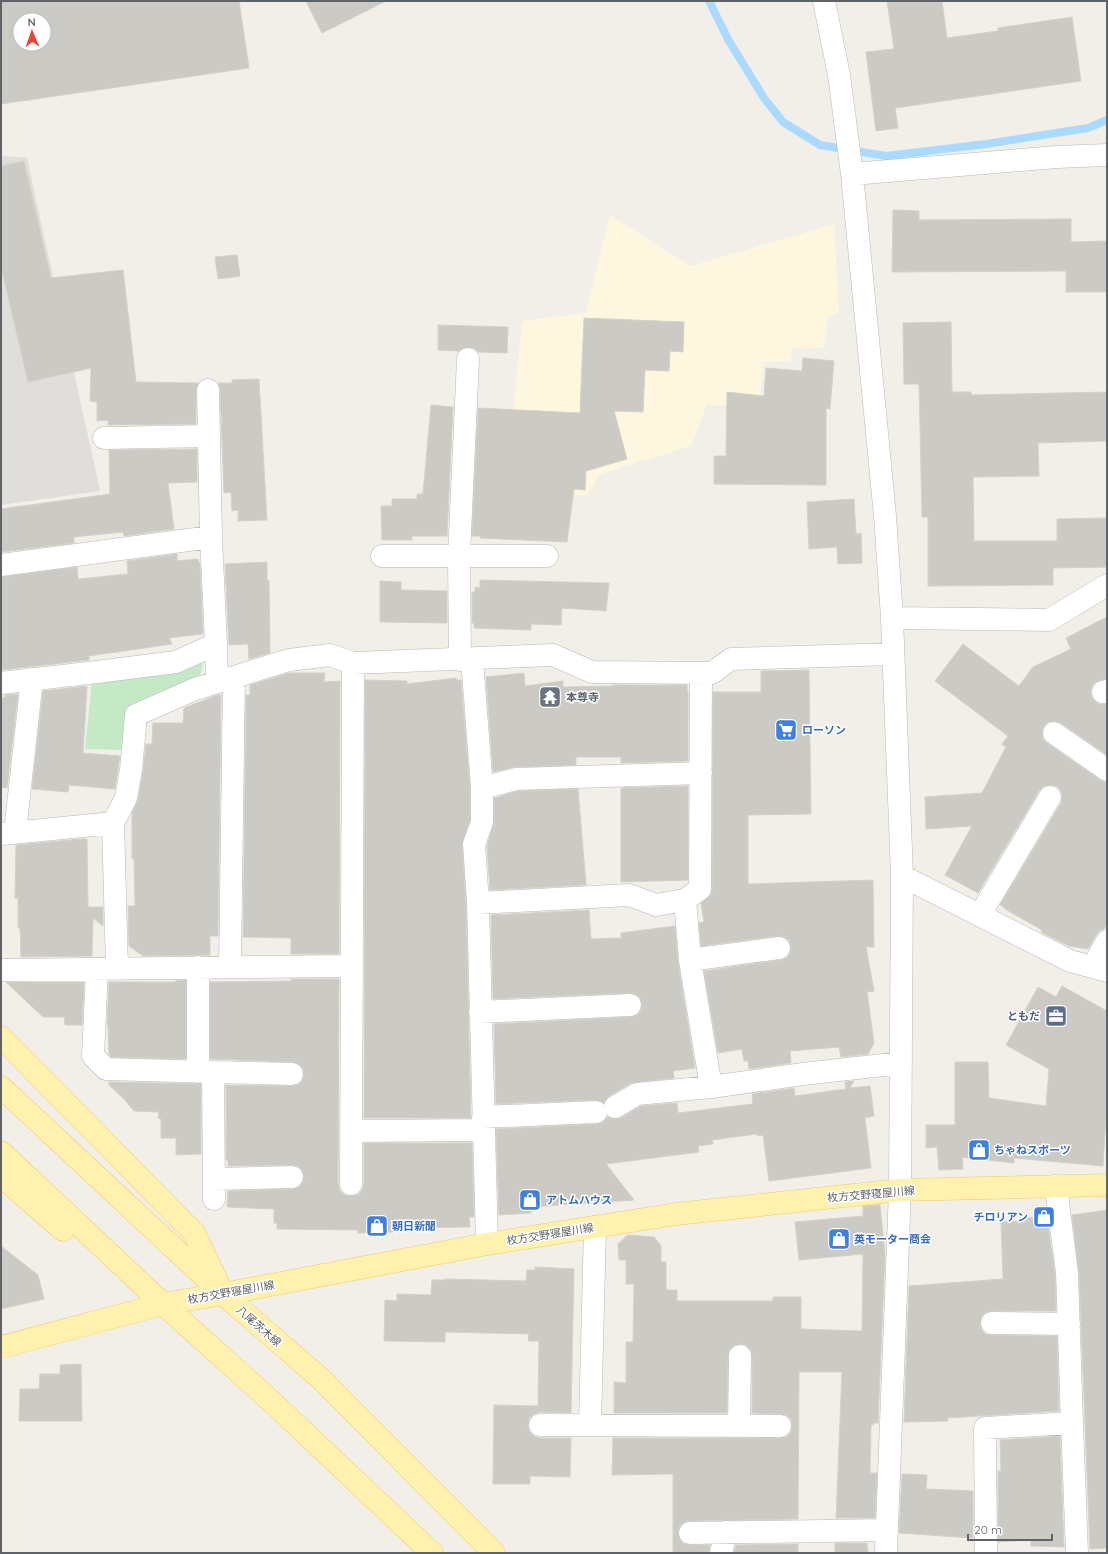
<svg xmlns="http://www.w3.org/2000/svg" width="1108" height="1554" viewBox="0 0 1108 1554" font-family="Quicksand,'Noto Sans JP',sans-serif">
  <rect width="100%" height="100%" fill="#f1efe8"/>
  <path fill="#fef7e0" d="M 610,215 L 691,266 L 834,224 L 839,313 L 828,316 L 824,348 L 793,347 L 790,361 L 763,362 L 759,409 L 707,404 L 691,446 L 600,474 L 588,495 L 506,492 L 522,321 L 586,313 Z"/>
  <path fill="#e0deda" d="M 1,156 L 27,158 L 100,491 L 1,505 Z"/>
  <path fill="#c5e8c5" d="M 204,658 L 200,675 L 143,699 L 126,721 L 125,750 L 85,749 L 92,681 Z"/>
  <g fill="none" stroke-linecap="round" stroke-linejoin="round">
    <path stroke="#aadaff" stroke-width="8" d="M 709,1 L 729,41 L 764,98 L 783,122 L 820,145 L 886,156 L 986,144 L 1088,128 L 1107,120"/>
  </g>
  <path fill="#cccac5" stroke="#d6d1c6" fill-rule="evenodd" d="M 1,1 L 239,1 L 249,68 L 1,104 ZM 20,20 L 44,20 L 44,44 L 20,44 Z
    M 306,1 L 386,1 L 322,33 Z
    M 887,1 L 942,1 L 947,38 L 998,31 L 998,28 L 1072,17 L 1081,81 L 895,108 L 898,128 L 876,131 L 866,52 L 894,49 Z
    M 24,161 L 51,278 L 123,270 L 136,382 L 198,383 L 196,390 L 196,424 L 108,425 L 108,420 L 97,421 L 97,402 L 90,401 L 91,368 L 28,382 L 1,266 L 1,166 Z
    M 893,210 L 919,211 L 919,220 L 1071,219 L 1071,242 L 1107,241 L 1107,292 L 1066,292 L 1066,271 L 892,272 Z
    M 237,255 L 240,276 L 218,279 L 215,257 Z
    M 584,318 L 684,322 L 683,352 L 670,351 L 669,371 L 645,370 L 643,412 L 614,411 L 627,459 L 586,471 L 585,490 L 574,489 L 567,542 L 480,538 L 480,536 L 472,536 L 478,408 L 580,413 Z
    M 951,322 L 952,392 L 971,392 L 971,395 L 1107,392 L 1107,441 L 1038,443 L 1039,476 L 973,477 L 974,541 L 1057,541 L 1057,519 L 1107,518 L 1107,567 L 1053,568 L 1053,585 L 928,586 L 928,517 L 922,517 L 919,384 L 904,384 L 903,323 Z
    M 438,325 L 508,327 L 507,353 L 478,352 L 474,348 L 468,347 L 463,348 L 459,351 L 438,350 Z
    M 803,358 L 834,361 L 830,409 L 826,408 L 826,485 L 714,484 L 714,456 L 726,456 L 727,392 L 764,396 L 766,368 L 802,371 Z
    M 259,379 L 267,520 L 238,521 L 238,510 L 232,511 L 231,492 L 224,493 L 220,390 L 218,383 L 232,383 L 232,380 Z
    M 431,405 L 453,407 L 447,536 L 412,536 L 412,540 L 382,540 L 381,506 L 392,506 L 392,499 L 417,499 L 417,494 L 423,494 Z
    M 197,449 L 197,482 L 168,483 L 174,529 L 124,536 L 123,532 L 74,537 L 74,543 L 1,552 L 1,509 L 110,494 L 109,450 Z
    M 854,499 L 856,534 L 861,533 L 862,563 L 838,564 L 837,547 L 809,549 L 807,502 Z
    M 177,554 L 177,561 L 198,559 L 200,565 L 203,634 L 169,638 L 172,644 L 89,656 L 89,660 L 2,670 L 1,577 L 77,567 L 78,579 L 128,574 L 127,561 Z
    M 267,562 L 267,580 L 269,581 L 270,653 L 249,659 L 248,644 L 229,645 L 225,564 Z
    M 480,580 L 609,583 L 606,611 L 562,608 L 561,625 L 531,624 L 531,630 L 474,628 L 474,623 L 472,623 L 472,592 L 475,592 L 475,587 L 480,588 Z
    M 380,581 L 401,582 L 401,590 L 447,591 L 447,623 L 380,622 Z
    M 1107,617 L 1107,679 L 1100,680 L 1094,683 L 1091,689 L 1091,695 L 1094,700 L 1099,704 L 1107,704 L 1107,755 L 1061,723 L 1055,721 L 1048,722 L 1044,726 L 1042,732 L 1043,739 L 1047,743 L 1100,780 L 1107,782 L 1107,924 L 1104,929 L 1100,930 L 1096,935 L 1088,949 L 1069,946 L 1041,932 L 1042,930 L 1005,909 L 1005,908 L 1000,905 L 1061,803 L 1062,797 L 1061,791 L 1057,786 L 1050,785 L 1044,786 L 1039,791 L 978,893 L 945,875 L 972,826 L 926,829 L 925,797 L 982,793 L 1006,747 L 1002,744 L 1008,736 L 935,681 L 963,644 L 1019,686 L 1033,667 L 1071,649 L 1066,638 Z
    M 809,670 L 811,814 L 748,815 L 748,884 L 873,880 L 874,947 L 866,947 L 874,991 L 867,992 L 874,1043 L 868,1054 L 841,1057 L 839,1047 L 790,1051 L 791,1063 L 749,1069 L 748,1061 L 744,1061 L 742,1049 L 718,1053 L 704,971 L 781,960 L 787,958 L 790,953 L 791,947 L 789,940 L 784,937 L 778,936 L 701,946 L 699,923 L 704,922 L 701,903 L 711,895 L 712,889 L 713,692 L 761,692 L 761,671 Z
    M 289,673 L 325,673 L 324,682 L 340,681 L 339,954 L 291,954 L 291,938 L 243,937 L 246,695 L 250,695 L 250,685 Z
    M 524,673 L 525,686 L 563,681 L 563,687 L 613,686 L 613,685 L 687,685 L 687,691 L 688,691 L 688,761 L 621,763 L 621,757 L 576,757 L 576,765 L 515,767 L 493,772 L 486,677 Z
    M 456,678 L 456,680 L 461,680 L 470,788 L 470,820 L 462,845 L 466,904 L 471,1118 L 364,1118 L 365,680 L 407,681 L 407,684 Z
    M 87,686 L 83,753 L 120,756 L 115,789 L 69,785 L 68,792 L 32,789 L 43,691 Z
    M 18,694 L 7,788 L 1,787 L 1,697 L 5,698 L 5,695 Z
    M 217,695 L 221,695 L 218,936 L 210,936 L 210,955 L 143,956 L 129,946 L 128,906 L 135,906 L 134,859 L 132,859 L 132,813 L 138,800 L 143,772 L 146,744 L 152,744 L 153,723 L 183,723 L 184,708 Z
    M 688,786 L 688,880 L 621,882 L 621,788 Z
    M 578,789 L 586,885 L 490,890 L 487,846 L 494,822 L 494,798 L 518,791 Z
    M 81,839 L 87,839 L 88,907 L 103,907 L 103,926 L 93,918 L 92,956 L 21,957 L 20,928 L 18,928 L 18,898 L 15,898 L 16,845 Z
    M 589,910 L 591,939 L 621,938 L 621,933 L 675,926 L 678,962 L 695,1068 L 673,1071 L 674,1078 L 631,1083 L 609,1096 L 604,1103 L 595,1100 L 496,1104 L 494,1024 L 631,1017 L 637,1015 L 641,1010 L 642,1004 L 640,998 L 635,994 L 629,993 L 493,999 L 491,915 Z
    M 291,979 L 339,979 L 338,1184 L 340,1191 L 345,1195 L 351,1196 L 358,1195 L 362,1190 L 364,1184 L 364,1143 L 472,1143 L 474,1217 L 469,1217 L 470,1227 L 392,1228 L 393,1232 L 358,1233 L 358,1230 L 277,1229 L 277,1223 L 274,1223 L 274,1209 L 227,1207 L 228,1191 L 293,1189 L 299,1187 L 303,1183 L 304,1177 L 302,1170 L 298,1166 L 292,1165 L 228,1166 L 228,1160 L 226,1160 L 226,1085 L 292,1086 L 298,1085 L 302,1081 L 304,1074 L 303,1068 L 299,1064 L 292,1062 L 210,1059 L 210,982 L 291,981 Z
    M 186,980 L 186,1059 L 111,1057 L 109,1054 L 108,1025 L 107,1025 L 109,982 L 178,982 L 175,981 Z
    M 6,982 L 84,982 L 82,1025 L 65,1025 L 64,1017 L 43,1017 Z
    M 1062,986 L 1107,1011 L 1107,1116 L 1106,1115 L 1103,1166 L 1014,1158 L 1014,1163 L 962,1157 L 963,1169 L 939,1170 L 937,1147 L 926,1148 L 926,1125 L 955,1125 L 955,1062 L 988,1062 L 989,1098 L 1046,1106 L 1049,1069 L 1006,1045 L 1038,987 L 1056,997 Z
    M 854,1081 L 850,1088 L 870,1086 L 874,1116 L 865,1118 L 871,1168 L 769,1181 L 763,1135 L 757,1136 L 757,1134 L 712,1140 L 713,1144 L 698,1146 L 699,1152 L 606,1164 L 634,1200 L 531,1207 L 531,1213 L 499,1215 L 496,1129 L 597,1124 L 603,1122 L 607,1117 L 615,1119 L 621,1118 L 641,1106 L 677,1103 L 678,1113 L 753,1104 L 752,1094 L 794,1088 L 795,1096 L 846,1089 L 845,1082 Z
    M 109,1082 L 201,1084 L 201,1154 L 176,1155 L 176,1138 L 161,1138 L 161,1119 L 158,1118 L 159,1112 L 134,1111 L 123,1098 L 109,1085 Z
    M 880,1205 L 885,1255 L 878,1423 L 874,1423 L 873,1425 L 871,1425 L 870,1473 L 877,1473 L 875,1518 L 836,1518 L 842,1372 L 799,1372 L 798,1519 L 689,1521 L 683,1523 L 679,1527 L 678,1534 L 680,1540 L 684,1544 L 690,1545 L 710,1545 L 709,1553 L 673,1553 L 673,1474 L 612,1475 L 613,1438 L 780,1438 L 786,1437 L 791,1433 L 792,1426 L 791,1419 L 786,1415 L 780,1414 L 752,1413 L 752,1356 L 751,1350 L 746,1345 L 741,1344 L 734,1345 L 729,1350 L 728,1355 L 727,1413 L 614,1413 L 614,1382 L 626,1383 L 626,1342 L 633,1342 L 634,1284 L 626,1284 L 626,1260 L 619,1260 L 618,1244 L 628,1235 L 654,1237 L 661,1246 L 661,1262 L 666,1262 L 666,1290 L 677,1290 L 677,1301 L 773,1301 L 773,1297 L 801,1297 L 801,1329 L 862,1331 L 863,1254 L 799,1260 L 795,1222 L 863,1216 L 863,1206 Z
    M 1107,1210 L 1107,1548 L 1090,1549 L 1079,1273 L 1072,1215 Z
    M 1047,1217 L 1055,1274 L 1056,1311 L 992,1311 L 986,1312 L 982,1316 L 980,1323 L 981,1329 L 985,1334 L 991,1335 L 1057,1336 L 1059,1411 L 947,1418 L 948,1421 L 904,1422 L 909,1286 L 1003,1279 L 1001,1222 L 1022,1221 L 1022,1218 Z
    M 1,1246 L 38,1275 L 44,1299 L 1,1309 Z
    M 535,1267 L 574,1269 L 571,1413 L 540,1412 L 534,1414 L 529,1418 L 528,1425 L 529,1431 L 534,1436 L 540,1438 L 571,1438 L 570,1477 L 530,1476 L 530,1484 L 493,1484 L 494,1405 L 538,1406 L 539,1341 L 528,1341 L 529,1334 L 445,1332 L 445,1342 L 384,1341 L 385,1300 L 397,1301 L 397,1294 L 431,1295 L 432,1280 L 445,1280 L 445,1279 L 526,1281 L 527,1270 L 535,1270 Z
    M 81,1364 L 82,1421 L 19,1421 L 20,1389 L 39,1389 L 40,1374 L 60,1374 L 60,1365 Z
    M 1060,1436 L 1064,1547 L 1031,1546 L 1031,1540 L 998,1542 L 998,1471 L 1001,1471 L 1000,1440 Z
    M 902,1474 L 927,1475 L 926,1489 L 973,1491 L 973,1538 L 899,1533 Z
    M 835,1543 L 867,1543 L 868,1553 L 835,1553 Z
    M 798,1544 L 798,1553 L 734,1553 L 736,1545 Z"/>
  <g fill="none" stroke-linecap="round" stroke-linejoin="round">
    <g stroke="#b5b8bc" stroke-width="23">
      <path id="minor" d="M 824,1 L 839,75 L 852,174 L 885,516 L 892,618 L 902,876 L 900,1190 L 886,1553
        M 852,174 L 1057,157 L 1107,155
        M 104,438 L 209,436
        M 382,556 L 547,556
        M 1,565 L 211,537
        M 892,618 L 1049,620 L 1107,585
        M 216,644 L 217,682
        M 472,659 L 482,788 L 482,822 L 474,844 L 478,903 L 487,1244
        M 460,660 L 459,556 L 468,359
        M 1,683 L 97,672 L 176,662 L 216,644 L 211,537 L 208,390
        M 1103,692 L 1107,691
        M 1054,733 L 1107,770
        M 482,788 L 516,779 L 701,773
        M 15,832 L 32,679
        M 2,834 L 113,823
        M 902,876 L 1070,961 L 1107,971
        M 685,900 L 690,960 L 711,1087
        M 478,903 L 629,895 L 656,905 L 685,900 L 700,889 L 701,673
        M 980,915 L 1050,797
        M 690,960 L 779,948
        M 1093,966 L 1107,941
        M 230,967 L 234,677
        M 117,968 L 113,823 L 126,798 L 131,770 L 136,715 L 195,689 L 289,660 L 330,655 L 353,663 L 553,655 L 592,672 L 712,673 L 731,659 L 893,654
        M 97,969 L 93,1056 L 106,1069 L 213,1072 L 214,1199
        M 1,970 L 351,966
        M 480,1012 L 630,1005
        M 198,1072 L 198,967
        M 213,1072 L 292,1074
        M 615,1107 L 637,1094 L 711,1087 L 803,1074 L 901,1063
        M 483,1117 L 596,1112
        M 351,1131 L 483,1130
        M 214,1179 L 292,1177
        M 351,1184 L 353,663
        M 1056,1186 L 1067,1273 L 1072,1423
        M 992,1323 L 1069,1324
        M 540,1425 L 780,1426
        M 590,1425 L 595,1227
        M 739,1426 L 740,1356
        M 690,1533 L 887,1530
        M 721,1553 L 726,1532
        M 986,1553 L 985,1428 L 1072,1423 L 1077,1553"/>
    </g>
    <g stroke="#f2c960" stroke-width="23">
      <path id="major" d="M 1,1037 L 194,1233 L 218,1283
        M 1,1087 L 223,1294 L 321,1379 L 494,1553
        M 1,1152 L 163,1304 L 272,1402 L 432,1553
        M 1,1176 L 63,1230
        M 1,1347 L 163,1304 L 223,1294 L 487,1244 L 676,1214 L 900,1190 L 1107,1185"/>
    </g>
    <use href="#minor" stroke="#fff" stroke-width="22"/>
    <use href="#major" stroke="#fff2af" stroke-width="22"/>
  </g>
  <defs>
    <g id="temple-square" transform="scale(1.15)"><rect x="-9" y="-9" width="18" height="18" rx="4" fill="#6b7280" stroke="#fff"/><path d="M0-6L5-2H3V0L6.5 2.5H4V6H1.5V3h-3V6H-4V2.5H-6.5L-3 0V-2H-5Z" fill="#fff"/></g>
    <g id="supermarket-square" transform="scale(1.15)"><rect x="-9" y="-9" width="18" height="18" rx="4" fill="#3f7fe0" stroke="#fff"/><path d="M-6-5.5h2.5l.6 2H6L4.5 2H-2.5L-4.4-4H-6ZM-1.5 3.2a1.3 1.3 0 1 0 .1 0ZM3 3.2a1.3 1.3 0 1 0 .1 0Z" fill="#fff"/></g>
    <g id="office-square" transform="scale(1.15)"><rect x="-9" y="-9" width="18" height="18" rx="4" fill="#5c6f8a" stroke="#fff"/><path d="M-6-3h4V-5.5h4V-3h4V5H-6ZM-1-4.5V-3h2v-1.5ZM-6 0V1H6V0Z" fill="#fff"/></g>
    <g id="shop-square" transform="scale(1.15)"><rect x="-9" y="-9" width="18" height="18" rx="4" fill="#3f7fe0" stroke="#fff"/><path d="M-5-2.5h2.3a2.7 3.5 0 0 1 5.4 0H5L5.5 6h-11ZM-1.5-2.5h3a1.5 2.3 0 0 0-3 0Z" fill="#fff"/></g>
  </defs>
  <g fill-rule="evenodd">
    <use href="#temple-square" x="550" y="697"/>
    <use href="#supermarket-square" x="786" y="730"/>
    <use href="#office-square" x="1056" y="1016"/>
    <use href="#shop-square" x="979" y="1150"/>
    <use href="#shop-square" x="530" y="1200"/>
    <use href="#shop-square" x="1044" y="1217"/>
    <use href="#shop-square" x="377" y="1226"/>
    <use href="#shop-square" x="839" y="1239"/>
  </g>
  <g text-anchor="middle" stroke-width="3" stroke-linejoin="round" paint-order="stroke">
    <g font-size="11" font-weight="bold" fill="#5b616d" stroke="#fff" text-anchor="start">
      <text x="566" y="701">本尊寺</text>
    </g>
    <g font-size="11" font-weight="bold" fill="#366cbe" stroke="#fff" text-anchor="start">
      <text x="802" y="734">ローソン</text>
      <text x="994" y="1154">ちゃねスポーツ</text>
      <text x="546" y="1204">アトムハウス</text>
      <text x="1028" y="1221" text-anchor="end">チロリアン</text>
      <text x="392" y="1230">朝日新聞</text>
      <text x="854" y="1243">英モーター商会</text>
    </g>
    <g font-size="11" font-weight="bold" fill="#4e5e75" stroke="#fff" text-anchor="end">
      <text x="1040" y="1020">ともだ</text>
    </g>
    <g font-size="11" fill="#5f6368" stroke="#fff">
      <text transform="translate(871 1194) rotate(-5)" y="4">枚方交野寝屋川線</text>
      <text transform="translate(550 1234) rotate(-9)" y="4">枚方交野寝屋川線</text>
      <text transform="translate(231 1292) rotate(-10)" y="4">枚方交野寝屋川線</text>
      <text transform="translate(259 1326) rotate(41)" y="4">八尾茨木線</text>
    </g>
  </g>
  <rect width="1108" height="1554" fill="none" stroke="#5f6368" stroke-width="4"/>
  <g transform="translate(32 32) rotate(358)"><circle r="19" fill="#ffffff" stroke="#bfc1c3"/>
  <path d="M0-3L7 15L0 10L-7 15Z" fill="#ea4335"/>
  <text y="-6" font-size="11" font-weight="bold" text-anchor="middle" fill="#5f6368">N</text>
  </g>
  <path d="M968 1534v6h84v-6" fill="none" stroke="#5f6368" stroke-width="2"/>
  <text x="974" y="1534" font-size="12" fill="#5f6368" stroke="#ffffff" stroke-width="3" paint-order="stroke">20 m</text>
</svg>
